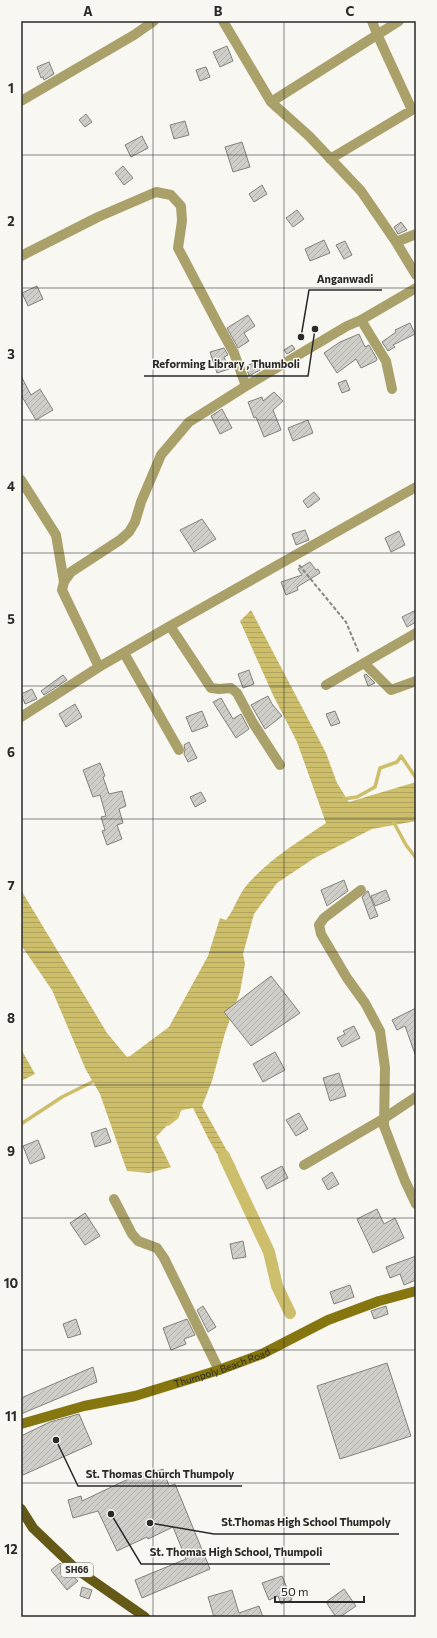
<svg xmlns="http://www.w3.org/2000/svg" width="437" height="1638" viewBox="0 0 437 1638" font-family="Commissioner,sans-serif">
  <defs>
    <pattern id="water-rules" width="6" height="5" patternUnits="userSpaceOnUse"><rect width="6" height="5" fill="#ccbe6b"/><path d="M0 2.5h6" fill="none" stroke="#afa35d"/></pattern>
    <pattern id="building-hatch" width="6" height="6" patternUnits="userSpaceOnUse"><rect width="6" height="6" fill="#cfcec9"/><path d="M-1 1l2-2M0 6l6-6M5 7l2-2" fill="none" stroke="#b2b1ad"/></pattern>
  </defs>
  <rect width="100%" height="100%" fill="#f8f7f1"/>
  <path fill="url(#water-rules)" d="M 251,610 L 326,753 L 337,783 L 349,802 L 416,782 L 416,821 L 372,829 L 313,859 L 277,883 L 254,914 L 243,954 L 245,964 L 240,992 L 225,1033 L 212,1081 L 202,1106 L 236,1167 L 228,1173 L 209,1140 L 193,1108 L 182,1110 L 156,1137 L 171,1167 L 149,1173 L 127,1171 L 100,1094 L 86,1070 L 52,990 L 21,945 L 21,890 L 107,1033 L 127,1057 L 130,1056 L 169,1027 L 208,956 L 220,918 L 226,920 C 234,910 238,896 246,886 C 268,860 298,842 326,823 L 297,742 L 273,695 L 240,621 Z
    M 21,1049 L 35,1074 L 21,1081 Z"/>
  <g fill="none" stroke-linecap="round" stroke-linejoin="round">
    <path stroke="#ccbe6b" stroke-width="3.5" d="M 343,799 L 357,797 L 375,787 L 380,768 L 397,762 L 401,756 L 416,778
      M 393,821 L 406,845 L 416,858
      M 21,1124 L 62,1097 L 96,1080
      M 168,1124 L 177,1117 L 179,1111"/>
    <path stroke="#ccbe6b" stroke-width="12" d="M 224,1156 L 269,1252 L 277,1286 L 290,1313"/>
  </g>
  <path fill="url(#building-hatch)" stroke="#82817c" d="M 227,46 L 233,61 L 220,67 L 213,52 Z
    M 49,62 L 54,74 L 44,80 L 43,77 L 41,78 L 37,67 Z
    M 206,67 L 210,77 L 200,81 L 196,70 Z
    M 86,114 L 92,122 L 85,127 L 79,120 Z
    M 185,121 L 189,135 L 174,139 L 170,125 Z
    M 142,136 L 148,148 L 131,157 L 125,145 Z
    M 242,142 L 250,167 L 233,172 L 225,147 Z
    M 123,166 L 133,178 L 124,185 L 115,173 Z
    M 262,185 L 267,194 L 254,202 L 249,194 Z
    M 297,210 L 304,219 L 293,227 L 286,218 Z
    M 401,222 L 407,230 L 398,234 L 394,227 Z
    M 324,240 L 330,253 L 310,261 L 305,249 Z
    M 345,241 L 352,255 L 344,259 L 336,245 Z
    M 37,286 L 43,299 L 28,306 L 22,293 Z
    M 248,315 L 255,326 L 244,333 L 249,341 L 238,348 L 227,328 Z
    M 410,323 L 415,334 L 393,345 L 395,347 L 388,351 L 382,342 L 396,332 L 395,330 Z
    M 359,334 L 365,347 L 369,345 L 377,359 L 376,361 L 361,368 L 356,359 L 337,373 L 324,353 L 340,342 Z
    M 292,345 L 295,349 L 287,354 L 284,350 Z
    M 224,348 L 228,355 L 224,357 L 229,369 L 217,373 L 210,352 Z
    M 257,362 L 260,370 L 249,376 L 246,366 Z
    M 21,376 L 31,395 L 40,389 L 53,410 L 36,420 L 21,395 Z
    M 346,380 L 350,390 L 342,393 L 338,383 Z
    M 274,392 L 283,401 L 273,410 L 281,430 L 264,437 L 256,417 L 254,418 L 248,402 L 262,397 L 263,401 Z
    M 222,409 L 232,428 L 220,434 L 211,416 Z
    M 308,420 L 313,433 L 293,441 L 288,428 Z
    M 314,492 L 320,499 L 308,508 L 303,501 Z
    M 202,519 L 216,539 L 194,552 L 180,530 Z
    M 305,530 L 309,540 L 296,545 L 292,534 Z
    M 399,531 L 405,545 L 391,552 L 385,538 Z
    M 310,562 L 316,570 L 318,569 L 320,573 L 297,587 L 298,590 L 286,595 L 281,582 L 302,575 L 298,569 Z
    M 416,610 L 416,622 L 407,627 L 402,617 Z
    M 249,670 L 254,684 L 243,688 L 238,674 Z
    M 366,674 L 375,683 L 368,686 L 364,675 Z
    M 63,675 L 67,680 L 44,695 L 41,691 Z
    M 32,689 L 37,699 L 25,704 L 21,694 Z
    M 268,696 L 272,704 L 282,716 L 265,729 L 251,705 Z
    M 221,698 L 233,719 L 241,714 L 249,729 L 236,738 L 213,702 Z
    M 75,704 L 82,717 L 66,727 L 59,714 Z
    M 202,711 L 208,726 L 192,732 L 186,717 Z
    M 335,711 L 340,723 L 331,726 L 326,714 Z
    M 189,742 L 197,758 L 188,762 L 184,754 L 185,750 L 184,745 Z
    M 100,763 L 105,776 L 103,777 L 109,794 L 122,791 L 126,806 L 119,809 L 123,823 L 117,825 L 122,839 L 107,845 L 102,831 L 105,830 L 101,817 L 106,816 L 100,795 L 93,797 L 83,770 Z
    M 201,792 L 206,801 L 195,807 L 190,797 Z
    M 344,880 L 348,891 L 327,906 L 321,890 Z
    M 386,890 L 390,900 L 375,906 L 371,896 Z
    M 367,891 L 368,891 L 378,916 L 370,919 L 362,897 Z
    M 271,976 L 300,1013 L 251,1046 L 224,1012 Z
    M 416,1008 L 416,1054 L 415,1054 L 405,1026 L 397,1030 L 392,1020 Z
    M 354,1026 L 360,1038 L 342,1047 L 337,1038 L 345,1034 L 343,1031 Z
    M 275,1052 L 285,1070 L 263,1082 L 253,1064 Z
    M 339,1073 L 346,1096 L 330,1101 L 323,1078 Z
    M 299,1113 L 308,1129 L 296,1136 L 286,1120 Z
    M 106,1128 L 111,1142 L 95,1147 L 91,1133 Z
    M 38,1140 L 45,1158 L 30,1164 L 23,1146 Z
    M 282,1166 L 288,1178 L 267,1189 L 261,1177 Z
    M 332,1172 L 339,1184 L 328,1190 L 322,1179 Z
    M 377,1209 L 384,1224 L 395,1218 L 404,1238 L 373,1253 L 357,1219 Z
    M 85,1213 L 100,1236 L 85,1245 L 70,1223 Z
    M 243,1241 L 246,1257 L 233,1259 L 230,1244 Z
    M 416,1256 L 416,1280 L 404,1285 L 400,1274 L 390,1278 L 386,1267 Z
    M 350,1285 L 354,1297 L 334,1304 L 330,1292 Z
    M 203,1306 L 216,1327 L 208,1332 L 197,1310 Z
    M 386,1306 L 388,1314 L 374,1319 L 371,1311 Z
    M 76,1319 L 81,1334 L 68,1338 L 63,1324 Z
    M 187,1319 L 195,1335 L 184,1339 L 186,1344 L 171,1350 L 163,1328 Z
    M 387,1363 L 411,1436 L 340,1459 L 317,1386 Z
    M 93,1367 L 97,1382 L 21,1414 L 21,1398 Z
    M 79,1414 L 92,1444 L 23,1475 L 21,1470 L 21,1436 L 50,1422 Z
    M 163,1469 L 169,1486 L 175,1484 L 210,1569 L 142,1598 L 135,1580 L 186,1559 L 173,1527 L 148,1539 L 147,1537 L 117,1551 L 98,1511 L 73,1518 L 68,1500 L 81,1496 L 82,1501 L 143,1472 L 145,1476 Z
    M 60,1563 L 78,1581 L 67,1590 L 51,1570 Z
    M 282,1576 L 292,1600 L 281,1604 L 278,1596 L 269,1600 L 262,1583 Z
    M 82,1587 L 92,1590 L 89,1599 L 80,1596 Z
    M 344,1589 L 356,1606 L 340,1617 L 336,1617 L 326,1602 Z
    M 232,1590 L 239,1613 L 259,1606 L 263,1617 L 214,1617 L 208,1597 Z"/>
  <g fill="none" stroke-linecap="round" stroke-linejoin="round">
    <path stroke="#888884" stroke-width="2" stroke-dasharray="4 2" stroke-linecap="butt" d="M 299,565 L 346,622 L 359,653"/>
    <path stroke="#aaa06a" stroke-width="10" d="M 223,21 L 271,102 L 309,136 L 361,191 L 396,242 L 416,275
      M 21,101 L 134,35 L 154,21
      M 271,102 L 399,21
      M 330,159 L 412,110 L 377,34 L 372,21
      M 396,242 L 416,234
      M 21,256 L 98,217 L 156,192 L 171,195 L 181,206 L 182,221 L 178,248 L 219,326 L 234,353 L 246,386 L 347,326 L 361,320 L 416,288
      M 361,320 L 386,361 L 392,389
      M 21,480 L 56,535 L 64,582
      M 170,626 L 211,688 L 219,689 L 231,688 L 237,693 L 253,723 L 280,765
      M 124,653 L 179,750
      M 364,663 L 391,690 L 416,681
      M 99,667 L 62,590 L 64,582 L 71,572 L 120,540 L 129,532 L 135,522 L 141,502 L 161,455 L 189,422 L 246,386
      M 326,685 L 416,633
      M 21,717 L 99,667 L 170,626 L 416,487
      M 361,890 L 324,918 L 319,925 L 321,934 L 347,978 L 365,1003 L 380,1031 L 385,1068 L 384,1126 L 405,1181 L 416,1204
      M 304,1165 L 383,1119 L 416,1097
      M 114,1199 L 132,1234 L 138,1241 L 157,1248 L 164,1258 L 219,1370"/>
    <path stroke="#857610" stroke-width="10" id="s1" d="M 21,1424 L 84,1406 L 135,1396 L 219,1370 L 262,1354 L 328,1320 L 379,1301 L 416,1291"/>
    <path stroke="#645917" stroke-width="10" d="M 21,1509 L 33,1528 L 76,1569 L 145,1617"/>
  </g>
  <path fill="none" stroke="#2a2a28" stroke-width="1" stroke-opacity="0.55" d="M 153,21 L 153,1617M 284,21 L 284,1617M 21,155 L 416,155M 21,288 L 416,288M 21,420 L 416,420M 21,553 L 416,553M 21,686 L 416,686M 21,819 L 416,819M 21,952 L 416,952M 21,1085 L 416,1085M 21,1218 L 416,1218M 21,1350 L 416,1350M 21,1483 L 416,1483"/>
  <g text-anchor="middle" stroke-width="3" stroke-linejoin="round" paint-order="stroke">
    <rect fill="#f8f7f1" stroke="#686864" stroke-width="1" x="61" y="1563" width="32" height="14" rx="3"/>
    <g font-size="9" font-weight="bold" fill="#2a2a28">
      <text x="77" y="1573">SH66</text>
    </g>
    <g font-size="10" fill="#2a2a28" stroke="#f8f7f1">
      <text dy="4" stroke="none"><textPath href="#s1" startOffset="209">Thumpoly Beach Road</textPath></text>
    </g>
  </g>
  <path fill="none" stroke="#2a2a28" stroke-width="1.5" d="M301 337L309 290H382M315 329L308 376H144M56 1440L78 1486H242M150 1523L214 1534H399M111 1514L141 1564H330"/>
  <g fill="#2a2a28" stroke="#f8f7f1" stroke-width="1.5">
    <circle cx="301" cy="337" r="4"/>
    <circle cx="315" cy="329" r="4"/>
    <circle cx="56" cy="1440" r="4"/>
    <circle cx="150" cy="1523" r="4"/>
    <circle cx="111" cy="1514" r="4"/>
  </g>
  <g font-size="11" text-anchor="middle" font-weight="bold" fill="#2a2a28" stroke="#f8f7f1" stroke-width="3" stroke-linejoin="round" paint-order="stroke">
    <text x="345" y="283">Anganwadi</text>
    <text x="226" y="368">Reforming Library , Thumboli</text>
    <text x="160" y="1478">St. Thomas Church Thumpoly</text>
    <text x="306" y="1526">St.Thomas High School Thumpoly</text>
    <text x="236" y="1556">St. Thomas High School, Thumpoli</text>
  </g>
  <rect width="437" height="1638" fill="none" stroke="#f8f7f1" stroke-width="44"/>
  <path d="M275 1596v6h89v-6" fill="none" stroke="#2a2a28" stroke-width="2"/>
  <text x="281" y="1596" font-size="12" fill="#2a2a28" stroke="#f8f7f1" stroke-width="3" paint-order="stroke">50 m</text>
  <rect x="22" y="22" width="393" height="1594" fill="none" stroke="#2a2a28" stroke-width="1.5"/>
  <g font-size="13" text-anchor="middle" font-weight="bold" fill="#2a2a28">
    <text x="88" y="16">A</text>
    <text x="218" y="16">B</text>
    <text x="350" y="16">C</text>
    <text x="11" y="93">1</text>
    <text x="11" y="226">2</text>
    <text x="11" y="359">3</text>
    <text x="11" y="491">4</text>
    <text x="11" y="624">5</text>
    <text x="11" y="757">6</text>
    <text x="11" y="890">7</text>
    <text x="11" y="1023">8</text>
    <text x="11" y="1156">9</text>
    <text x="11" y="1288">10</text>
    <text x="11" y="1421">11</text>
    <text x="11" y="1554">12</text>
  </g>
</svg>
